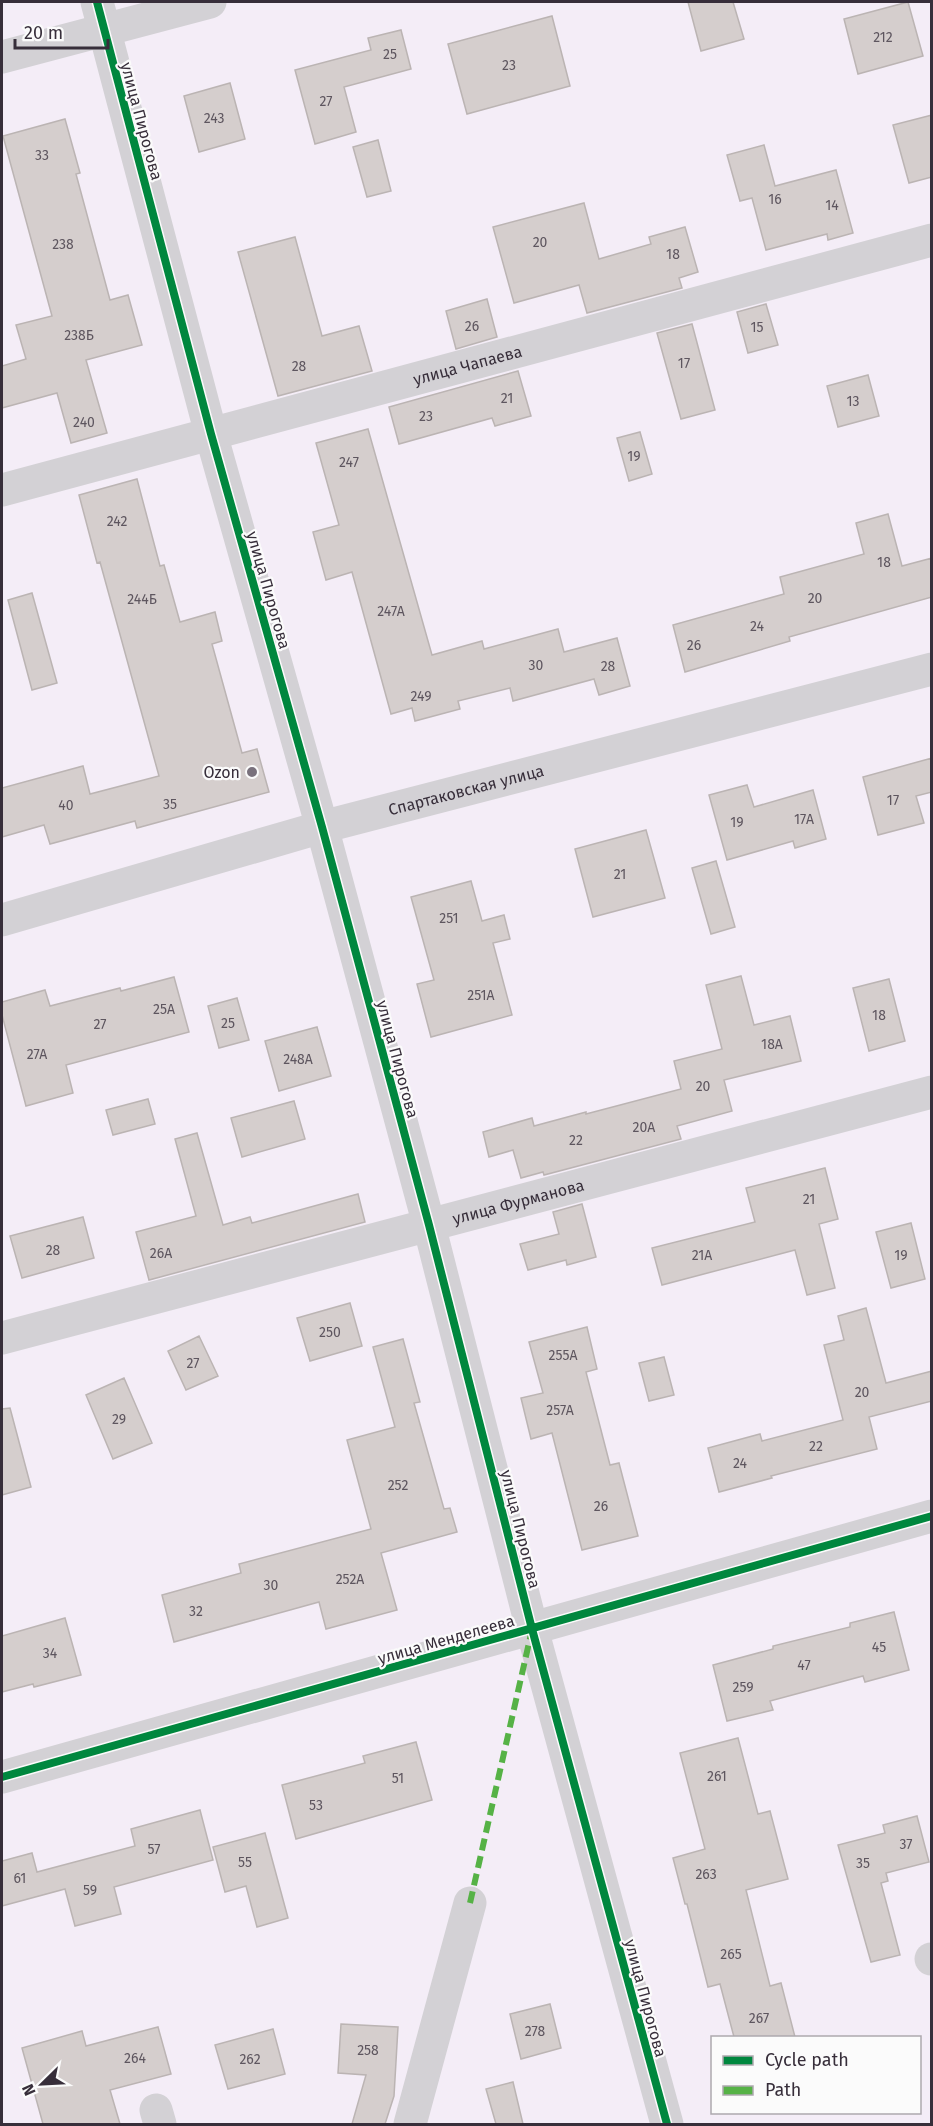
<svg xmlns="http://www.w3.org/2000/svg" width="933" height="2126" viewBox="0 0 933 2126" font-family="'Fira Sans',sans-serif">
  <rect width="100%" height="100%" fill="#f4edf7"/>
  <path fill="#d5cecd" stroke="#bbb4b3" stroke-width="1.5" d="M 688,2 L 733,2 L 744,39 L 701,51 Z
    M 908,2 L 923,56 L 858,74 L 844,19 Z
    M 552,16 L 570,86 L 467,114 L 448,44 Z
    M 401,30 L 411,69 L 344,87 L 356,132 L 315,144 L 295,70 L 371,50 L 368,38 Z
    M 230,83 L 245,139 L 199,152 L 184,96 Z
    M 932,115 L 932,177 L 909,183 L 893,125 Z
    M 65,119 L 80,173 L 76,174 L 110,300 L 128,295 L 142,345 L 86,360 L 107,433 L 71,443 L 57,393 L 2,408 L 2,366 L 26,359 L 16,325 L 52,316 L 3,136 Z
    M 378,140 L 391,191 L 367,197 L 353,147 Z
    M 764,145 L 775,186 L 836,170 L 853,233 L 828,240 L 827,234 L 766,250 L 752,198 L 740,201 L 727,155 Z
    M 584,203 L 599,259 L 651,244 L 649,237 L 685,227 L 698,272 L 679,278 L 682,288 L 587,313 L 579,285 L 514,303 L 493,227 Z
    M 295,237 L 322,336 L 359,326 L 372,371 L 278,396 L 238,252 Z
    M 487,299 L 497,337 L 456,349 L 446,311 Z
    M 766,304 L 778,345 L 748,353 L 737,312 Z
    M 692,324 L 715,410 L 681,419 L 657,333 Z
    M 518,371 L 531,416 L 495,426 L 492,418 L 399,444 L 389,407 Z
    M 868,375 L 879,416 L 838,427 L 827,386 Z
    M 368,429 L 432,655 L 482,641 L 484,649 L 558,629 L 564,652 L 617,638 L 630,686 L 599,695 L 594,679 L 513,701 L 510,688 L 458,701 L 460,709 L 415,721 L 412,708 L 391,714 L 352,572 L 326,580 L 313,532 L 339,525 L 316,443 Z
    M 640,432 L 652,474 L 629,481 L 617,438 Z
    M 137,479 L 160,566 L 164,565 L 180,622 L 215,612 L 222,641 L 212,644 L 242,753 L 257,749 L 269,792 L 137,828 L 135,821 L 50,844 L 44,825 L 2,837 L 2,788 L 83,766 L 90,794 L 159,776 L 100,562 L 97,563 L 79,495 Z
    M 888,514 L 902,566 L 932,558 L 932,597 L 789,637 L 790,641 L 685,672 L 673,625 L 784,594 L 780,577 L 864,554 L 856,523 Z
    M 32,593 L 57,683 L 32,690 L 8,600 Z
    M 932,758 L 932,792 L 916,796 L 924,823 L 878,835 L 863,777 Z
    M 747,785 L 754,807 L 813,790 L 826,839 L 795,848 L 793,841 L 727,860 L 709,795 Z
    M 646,830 L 665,898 L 593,917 L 575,849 Z
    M 716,861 L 735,927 L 711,934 L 692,868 Z
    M 471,881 L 482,921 L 504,915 L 510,939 L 493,943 L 512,1015 L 431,1037 L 417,984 L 434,980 L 411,897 Z
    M 741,976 L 754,1025 L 790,1016 L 801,1061 L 724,1080 L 732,1111 L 677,1126 L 681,1139 L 544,1175 L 543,1172 L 521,1178 L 513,1150 L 489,1157 L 483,1132 L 532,1118 L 534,1126 L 586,1112 L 586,1114 L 681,1089 L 674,1061 L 722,1049 L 706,985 Z
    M 174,977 L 189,1032 L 66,1065 L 73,1093 L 26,1106 L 2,1015 L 2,1002 L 45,990 L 50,1006 L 120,988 L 121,991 Z
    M 889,979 L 905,1041 L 869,1051 L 853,988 Z
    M 237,998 L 249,1040 L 219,1048 L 208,1006 Z
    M 317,1027 L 331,1076 L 279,1091 L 265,1041 Z
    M 148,1099 L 155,1124 L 113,1135 L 106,1110 Z
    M 294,1101 L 305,1139 L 242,1157 L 231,1118 Z
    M 197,1133 L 223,1225 L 250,1217 L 252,1223 L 358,1194 L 365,1222 L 149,1280 L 136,1232 L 196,1216 L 175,1139 Z
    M 825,1168 L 838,1219 L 819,1224 L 835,1288 L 807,1295 L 795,1250 L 662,1285 L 652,1248 L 755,1222 L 746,1188 Z
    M 582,1204 L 596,1257 L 567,1265 L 566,1260 L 528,1270 L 520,1244 L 559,1234 L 553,1212 Z
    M 83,1217 L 94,1258 L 22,1278 L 10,1236 Z
    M 911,1223 L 925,1279 L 891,1288 L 876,1232 Z
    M 350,1303 L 362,1346 L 310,1361 L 297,1318 Z
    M 866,1308 L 886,1383 L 932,1371 L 932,1401 L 869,1417 L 877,1449 L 771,1476 L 772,1478 L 719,1492 L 708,1448 L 760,1434 L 762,1441 L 843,1420 L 824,1345 L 844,1340 L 838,1316 Z
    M 587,1327 L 597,1369 L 586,1372 L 610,1465 L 619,1463 L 638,1536 L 582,1550 L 552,1433 L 531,1439 L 521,1398 L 543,1393 L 529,1342 Z
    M 199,1336 L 218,1376 L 186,1390 L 168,1351 Z
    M 403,1339 L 420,1402 L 414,1403 L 444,1509 L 450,1508 L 457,1532 L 381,1553 L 397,1610 L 326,1629 L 319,1602 L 174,1642 L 162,1595 L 241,1573 L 239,1564 L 371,1529 L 347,1440 L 395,1427 L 373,1347 Z
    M 664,1357 L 674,1395 L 649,1401 L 639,1363 Z
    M 124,1378 L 152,1443 L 113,1459 L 86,1395 Z
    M 10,1408 L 31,1487 L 2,1495 L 2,1409 Z
    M 894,1612 L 909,1670 L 865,1682 L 863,1676 L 770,1701 L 773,1710 L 727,1721 L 713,1665 L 773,1649 L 773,1646 L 850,1627 L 850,1623 Z
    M 65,1618 L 81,1675 L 34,1687 L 33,1684 L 2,1692 L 2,1636 Z
    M 738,1738 L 758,1814 L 770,1811 L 788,1879 L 746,1890 L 770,1986 L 781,1983 L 795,2037 L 734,2037 L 720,1984 L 708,1987 L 687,1904 L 685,1904 L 673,1858 L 705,1849 L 680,1753 Z
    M 416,1742 L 432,1800 L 296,1839 L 282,1785 L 365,1763 L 363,1756 Z
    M 200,1810 L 213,1860 L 114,1887 L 121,1914 L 75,1926 L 65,1889 L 2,1906 L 2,1861 L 32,1853 L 37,1872 L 135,1846 L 131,1829 Z
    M 917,1816 L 929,1862 L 886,1873 L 888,1881 L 881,1883 L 900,1955 L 871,1962 L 838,1845 L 885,1833 L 883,1825 Z
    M 265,1833 L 288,1918 L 257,1927 L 246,1886 L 225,1892 L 213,1847 Z
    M 550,2004 L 561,2048 L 521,2059 L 510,2014 Z
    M 341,2024 L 398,2027 L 394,2096 L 385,2124 L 352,2124 L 366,2075 L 338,2073 Z
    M 158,2027 L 171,2074 L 110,2090 L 120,2124 L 43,2124 L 22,2048 L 82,2031 L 86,2046 Z
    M 273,2029 L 285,2074 L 228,2089 L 215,2045 Z
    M 513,2082 L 523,2124 L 496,2124 L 486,2089 Z"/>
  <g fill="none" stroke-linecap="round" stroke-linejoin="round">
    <g stroke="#d3d1d5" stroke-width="33">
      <path d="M 97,2 L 211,434 L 322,827 L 429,1225 L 532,1629 L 667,2124"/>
      <path d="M 2,57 L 210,2"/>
      <path id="s1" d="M 2,490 L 932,240"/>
      <path id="s2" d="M 2,920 L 322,827 L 932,669"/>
      <path id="s3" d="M 2,1338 L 932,1092"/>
      <path d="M 2,1777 L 932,1516"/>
      <path d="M 931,1959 L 932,1959"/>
      <path d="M 156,2110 L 160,2124"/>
      <path d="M 410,2124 L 470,1903"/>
    </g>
    <path stroke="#56b246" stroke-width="6" stroke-dasharray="12 6" stroke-linecap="butt" d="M 470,1903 L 531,1634"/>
    <g stroke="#fbfbfb" stroke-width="11">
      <path id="cycleway" d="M 97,2 L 211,434 L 322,827 L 429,1225 L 532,1629 L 667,2124
        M 2,1777 L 932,1516"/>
    </g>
    <use href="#cycleway" stroke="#00873e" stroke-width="8"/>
  </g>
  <circle fill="#79717c" stroke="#fbfbfb" stroke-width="2" cx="252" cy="772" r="6"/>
  <g text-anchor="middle" stroke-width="4.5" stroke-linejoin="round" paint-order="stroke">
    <g font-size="14" fill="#5e565f">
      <text x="883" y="42">212</text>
      <text x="390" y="59">25</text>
      <text x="509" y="70">23</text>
      <text x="326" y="106">27</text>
      <text x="214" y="123">243</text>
      <text x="42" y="160">33</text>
      <text x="775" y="204">16</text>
      <text x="832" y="210">14</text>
      <text x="540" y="247">20</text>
      <text x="63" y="249">238</text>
      <text x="673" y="259">18</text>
      <text x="472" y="331">26</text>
      <text x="757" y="332">15</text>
      <text x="79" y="340">238Б</text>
      <text x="684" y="368">17</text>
      <text x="299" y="371">28</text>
      <text x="507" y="403">21</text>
      <text x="853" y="406">13</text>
      <text x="426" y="421">23</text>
      <text x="84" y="427">240</text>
      <text x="634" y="461">19</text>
      <text x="349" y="467">247</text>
      <text x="117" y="526">242</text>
      <text x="884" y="567">18</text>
      <text x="815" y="603">20</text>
      <text x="142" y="604">244Б</text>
      <text x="391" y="616">247А</text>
      <text x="757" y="631">24</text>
      <text x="694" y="650">26</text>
      <text x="536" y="670">30</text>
      <text x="608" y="671">28</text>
      <text x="421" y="701">249</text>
      <text x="893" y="805">17</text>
      <text x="170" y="809">35</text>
      <text x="66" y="810">40</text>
      <text x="804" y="824">17А</text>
      <text x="737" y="827">19</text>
      <text x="620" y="879">21</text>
      <text x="449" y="923">251</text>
      <text x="481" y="1000">251А</text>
      <text x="164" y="1014">25А</text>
      <text x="879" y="1020">18</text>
      <text x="228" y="1028">25</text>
      <text x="100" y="1029">27</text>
      <text x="772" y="1049">18А</text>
      <text x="37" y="1059">27А</text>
      <text x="298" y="1064">248А</text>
      <text x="703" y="1091">20</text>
      <text x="644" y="1132">20А</text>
      <text x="576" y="1145">22</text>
      <text x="809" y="1204">21</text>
      <text x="53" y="1255">28</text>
      <text x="161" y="1258">26А</text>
      <text x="702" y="1260">21А</text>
      <text x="901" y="1260">19</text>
      <text x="330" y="1337">250</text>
      <text x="563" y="1360">255А</text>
      <text x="193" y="1368">27</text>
      <text x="862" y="1397">20</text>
      <text x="560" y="1415">257А</text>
      <text x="119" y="1424">29</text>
      <text x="816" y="1451">22</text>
      <text x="740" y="1468">24</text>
      <text x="398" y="1490">252</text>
      <text x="601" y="1511">26</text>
      <text x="350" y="1584">252А</text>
      <text x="271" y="1590">30</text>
      <text x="196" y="1616">32</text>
      <text x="879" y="1652">45</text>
      <text x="50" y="1658">34</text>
      <text x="804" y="1670">47</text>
      <text x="743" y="1692">259</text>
      <text x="717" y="1781">261</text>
      <text x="398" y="1783">51</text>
      <text x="316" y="1810">53</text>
      <text x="906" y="1849">37</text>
      <text x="154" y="1854">57</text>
      <text x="245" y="1867">55</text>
      <text x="863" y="1868">35</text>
      <text x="706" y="1879">263</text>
      <text x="20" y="1883">61</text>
      <text x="90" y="1895">59</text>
      <text x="731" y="1959">265</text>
      <text x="759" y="2023">267</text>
      <text x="535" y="2036">278</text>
      <text x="368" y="2055">258</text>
      <text x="135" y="2063">264</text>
      <text x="250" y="2064">262</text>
    </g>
    <g font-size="16" fill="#372e3a" stroke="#fbfbfb">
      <text transform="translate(142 121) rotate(75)" y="6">улица Пирогова</text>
      <text dy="6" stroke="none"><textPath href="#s1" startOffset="482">улица Чапаева</textPath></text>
      <text transform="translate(269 590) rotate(74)" y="6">улица Пирогова</text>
      <text dy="6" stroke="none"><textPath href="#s2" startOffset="482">Спартаковская улица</textPath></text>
      <text transform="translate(398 1059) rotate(75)" y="6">улица Пирогова</text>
      <text dy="6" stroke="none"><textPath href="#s3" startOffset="534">улица Фурманова</textPath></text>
      <text transform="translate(521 1529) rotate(76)" y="6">улица Пирогова</text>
      <text transform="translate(446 1639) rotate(-16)" y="6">улица Менделеева</text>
      <text transform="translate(646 1998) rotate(75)" y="6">улица Пирогова</text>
    </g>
    <g font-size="16" fill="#372e3a" stroke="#fbfbfb" text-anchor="end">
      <text x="240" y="778">Ozon</text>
    </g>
  </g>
  <rect width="933" height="2126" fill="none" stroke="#372e3a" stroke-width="6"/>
  <rect x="711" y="2036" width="210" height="78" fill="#fbfbfb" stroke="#ada9ae" stroke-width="1.5"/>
  <rect x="723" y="2056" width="30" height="9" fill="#00873e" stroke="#ada9ae" stroke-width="1.5"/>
  <text x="765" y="2066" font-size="18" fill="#372e3a">Cycle path</text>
  <rect x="723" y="2086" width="30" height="9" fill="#56b246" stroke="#ada9ae" stroke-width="1.5"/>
  <text x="765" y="2096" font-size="18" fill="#372e3a">Path</text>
  <g transform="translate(42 2084) rotate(246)" stroke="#fbfbfb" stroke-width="4.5" paint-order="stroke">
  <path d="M0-4.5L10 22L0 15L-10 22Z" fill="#372e3a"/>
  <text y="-9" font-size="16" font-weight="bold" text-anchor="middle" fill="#372e3a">N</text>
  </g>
  <path d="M15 39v9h93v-9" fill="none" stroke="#372e3a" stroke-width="3"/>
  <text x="24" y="39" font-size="18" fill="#372e3a" stroke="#fbfbfb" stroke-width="4.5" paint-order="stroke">20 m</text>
</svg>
